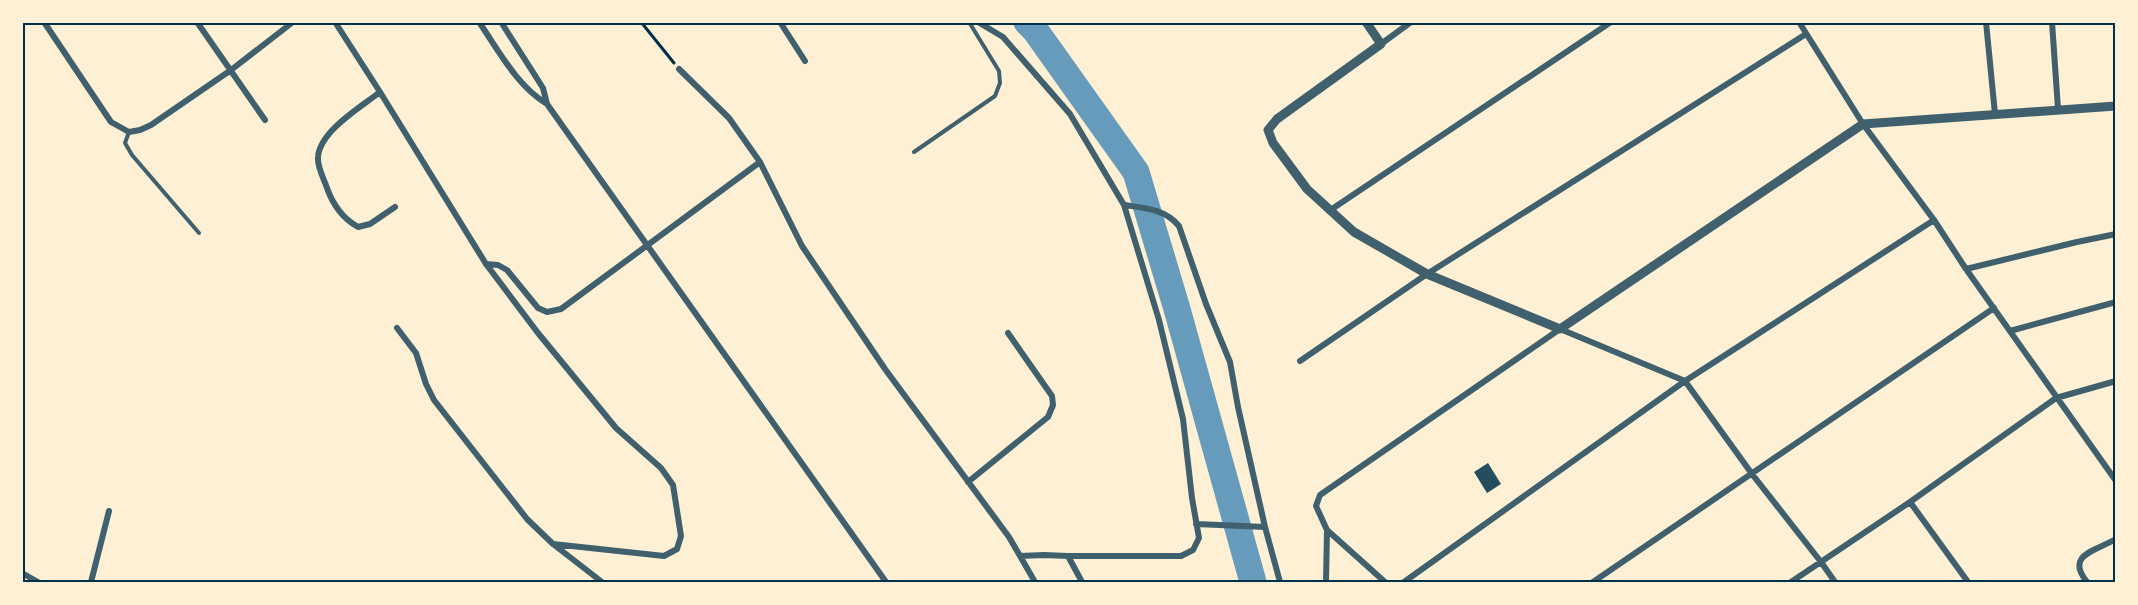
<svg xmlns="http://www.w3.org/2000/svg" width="2138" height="605" viewBox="0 0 2138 605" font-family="'IBM Plex Sans',sans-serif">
  <rect width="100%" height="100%" fill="#fdf0d5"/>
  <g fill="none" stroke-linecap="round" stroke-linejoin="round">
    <path stroke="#669bbc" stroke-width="27" d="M 1027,22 L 1035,30 L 1136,172 L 1177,309 L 1253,582"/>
  </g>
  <path fill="#264d5e" d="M 1488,463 L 1501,484 L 1487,493 L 1474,472 Z"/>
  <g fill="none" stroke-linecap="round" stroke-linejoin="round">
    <path stroke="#003049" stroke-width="3" d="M 641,22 L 674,63"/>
    <path stroke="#3f606c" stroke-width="4" d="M 129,132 L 125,143 L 132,155 L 199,233
      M 914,152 L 995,96 L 1000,83 L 999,71 L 969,22"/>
    <path stroke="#3f606c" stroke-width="6" d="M 44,22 L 111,122 L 129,132 L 140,130 L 151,125 L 231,70 L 293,22
      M 197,22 L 265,120
      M 335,22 L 380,92 L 486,264 L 538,333 L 616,428 L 661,468 L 673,485 L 681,536 L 677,549 L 664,556 L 553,544 L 527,519 L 434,400 L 426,384 L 416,353 L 397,328
      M 479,22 C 499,51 517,86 547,104
      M 501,22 L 543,88 L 547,104 L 886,582
      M 780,22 L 805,61
      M 978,22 L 1003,37 L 1070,114 L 1124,205 L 1159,320 L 1183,419 L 1192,498 L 1199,538 L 1193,550 L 1181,556 L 1068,556
      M 1799,22 L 1863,124 L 1934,220 L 1966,269 L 2116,481
      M 1986,22 L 1995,114
      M 2052,22 L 2058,109
      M 1381,44 L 1411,22
      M 679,69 L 729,118 L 760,162 L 802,246 L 885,369 L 1009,537 L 1035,582
      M 380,92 C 361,107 320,131 318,157 C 317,167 324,179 327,188 C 333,205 342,218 358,227 L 370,224 L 395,207
      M 1124,205 C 1145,208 1165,209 1179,226 L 1206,304 L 1230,362 L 1238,407 L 1265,527
      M 1329,211 L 1611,22
      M 486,264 L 498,265 L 507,270 L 538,308 L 547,312 L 561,309 L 760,162
      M 1966,269 L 2077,242 L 2116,234
      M 2010,331 L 2116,302
      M 1300,361 L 1427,274 L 1806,34
      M 968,482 L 1048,417 L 1053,405 L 1052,396 L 1008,333
      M 1910,502 L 1968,582
      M 1196,524 L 1265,527 L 1280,582
      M 553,544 L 602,582
      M 1020,556 L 1044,555 L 1068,556 L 1082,582
      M 22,573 L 38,582
      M 91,582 L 109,511
      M 1326,582 L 1327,530
      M 1385,582 L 1327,530 L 1316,506 L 1320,495 L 1560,329 L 1685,381 L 1752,474 L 1821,562 L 1835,582
      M 1404,582 L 1685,381 L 1934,220
      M 1593,582 L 1994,308
      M 1791,582 L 1910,502 L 2056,398 L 2116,381
      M 2087,582 C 2065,555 2095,551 2116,539"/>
    <path stroke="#3f606c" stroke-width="9" d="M 1366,22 L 1381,44 L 1277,119 L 1268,130 L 1273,143 L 1307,189 L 1354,232 L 1427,274 L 1560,329 L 1863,124 L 2116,106"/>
  </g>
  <rect width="2138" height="605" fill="none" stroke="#fdf0d5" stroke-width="48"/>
  <rect x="24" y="24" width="2090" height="557" fill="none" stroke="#003049" stroke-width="2"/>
</svg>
